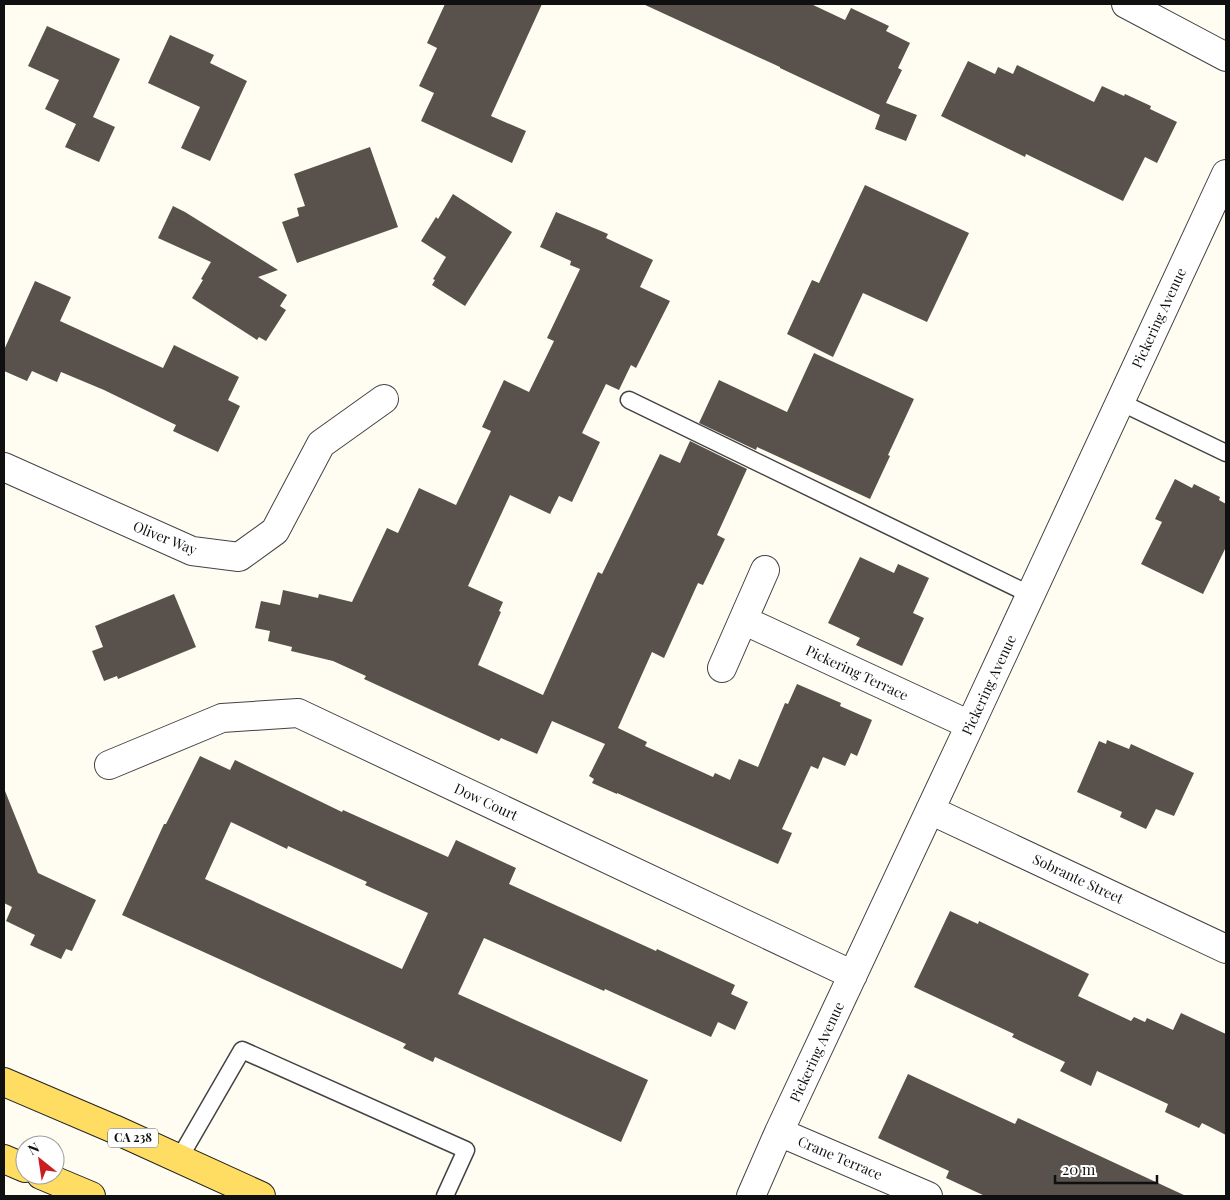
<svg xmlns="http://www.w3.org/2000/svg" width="1230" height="1200" viewBox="0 0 1230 1200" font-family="'Playfair Display',serif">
  <rect width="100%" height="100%" fill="#fffdf2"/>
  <path fill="#59514b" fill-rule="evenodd" d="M 445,4 L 542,4 L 491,116 L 526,131 L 512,163 L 421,121 L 434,93 L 419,86 L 437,48 L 427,43 Z
    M 643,4 L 811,4 L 845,20 L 851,8 L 889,26 L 886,31 L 910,43 L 898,68 L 902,70 L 886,103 L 917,115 L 906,141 L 875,129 L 880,115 L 780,68 L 780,67 Z
    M 47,26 L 120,59 L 93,117 L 115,127 L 99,162 L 65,147 L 76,124 L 45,109 L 59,80 L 28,66 Z
    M 170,35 L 214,55 L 210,63 L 247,81 L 210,161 L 181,148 L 200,107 L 148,83 Z
    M 968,61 L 995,74 L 998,67 L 1013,74 L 1017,65 L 1094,102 L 1102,86 L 1124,96 L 1125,94 L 1151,106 L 1150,109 L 1177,122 L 1157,163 L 1145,157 L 1123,201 L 1026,154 L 1025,157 L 941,116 Z
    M 370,147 L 398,227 L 297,263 L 282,222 L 299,216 L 297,208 L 305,206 L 294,174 Z
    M 865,185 L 969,233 L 927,322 L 863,293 L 833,357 L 787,334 L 812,280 L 819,283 Z
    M 453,194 L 512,232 L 465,306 L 432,285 L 435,280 L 433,279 L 446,257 L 421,241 L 436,217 L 438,219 Z
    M 173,206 L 185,212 L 278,270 L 258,277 L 287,295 L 280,306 L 286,310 L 266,341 L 259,337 L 257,340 L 192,298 L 203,280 L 201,279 L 211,262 L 158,238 Z
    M 556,212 L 608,234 L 606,238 L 653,260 L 640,287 L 670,301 L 636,368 L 631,365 L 619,390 L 606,384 L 582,433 L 600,442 L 572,502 L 559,496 L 550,514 L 510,495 L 468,586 L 503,602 L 499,611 L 501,612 L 478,665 L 543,695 L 598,572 L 602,574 L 660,454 L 680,463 L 690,441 L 747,469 L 717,535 L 725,539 L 703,585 L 698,583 L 664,658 L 652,652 L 618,728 L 647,742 L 645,746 L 713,777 L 715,773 L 730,780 L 739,759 L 758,767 L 785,703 L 788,704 L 797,684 L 841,703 L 840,706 L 872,720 L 857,756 L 851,753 L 845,766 L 823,757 L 818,769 L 811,766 L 782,829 L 792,833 L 778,864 L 617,793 L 617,794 L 592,783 L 594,779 L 589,776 L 605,744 L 552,721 L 537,754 L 501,738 L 499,741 L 364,679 L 366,676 L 333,661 L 291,651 L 292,647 L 268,641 L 270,631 L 255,628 L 261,601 L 280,605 L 283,590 L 318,598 L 319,594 L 352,602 L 387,528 L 398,533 L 419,488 L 456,505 L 491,431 L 482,427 L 504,380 L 529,392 L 554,341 L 547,338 L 580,269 L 570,265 L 571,261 L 540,247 Z
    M 35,281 L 71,297 L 60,321 L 163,368 L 174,345 L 239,377 L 228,400 L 240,406 L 218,452 L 173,431 L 176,425 L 104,390 L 61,372 L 57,382 L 32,371 L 27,381 L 4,371 L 4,350 Z
    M 814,353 L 914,399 L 888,455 L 890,456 L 870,499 L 757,447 L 756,450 L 699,423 L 719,380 L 787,412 Z
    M 1175,479 L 1192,488 L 1194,484 L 1220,497 L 1219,500 L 1226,504 L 1226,547 L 1203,594 L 1141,564 L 1162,522 L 1155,519 Z
    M 860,557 L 894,573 L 898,564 L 929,578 L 913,613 L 924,618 L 902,666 L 856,645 L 860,638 L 828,623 Z
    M 174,594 L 196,647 L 118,679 L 117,676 L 104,681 L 92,651 L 103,647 L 95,626 Z
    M 1107,740 L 1129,749 L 1131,744 L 1194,773 L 1174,816 L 1156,809 L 1146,829 L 1120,817 L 1122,812 L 1077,792 L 1099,741 L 1106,744 Z
    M 200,756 L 230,770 L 235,760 L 342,812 L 343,810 L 448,857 L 456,840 L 516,868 L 509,884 L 656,951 L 657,949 L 735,985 L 731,994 L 748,1002 L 735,1030 L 718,1022 L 711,1037 L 605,989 L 604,991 L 484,938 L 458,994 L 648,1080 L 621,1142 L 435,1057 L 433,1062 L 403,1048 L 406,1044 L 122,915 L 164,824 L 166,824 ZM 231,822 L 287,849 L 288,846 L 367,882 L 365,885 L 428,913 L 402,969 L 205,879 Z
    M 4,791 L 5,791 L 38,873 L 96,900 L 72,951 L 66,949 L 61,959 L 30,945 L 35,935 L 6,921 L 12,907 L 4,903 Z
    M 950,911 L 978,924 L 979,921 L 1089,974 L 1078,996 L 1131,1021 L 1134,1017 L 1145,1022 L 1147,1018 L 1173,1030 L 1181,1013 L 1226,1034 L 1226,1135 L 1202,1123 L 1199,1128 L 1165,1112 L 1168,1104 L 1097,1071 L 1091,1086 L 1060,1071 L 1065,1062 L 1012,1037 L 1014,1034 L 914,987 Z
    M 908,1074 L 1015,1124 L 1018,1118 L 1186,1196 L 985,1196 L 946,1178 L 949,1171 L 878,1138 Z"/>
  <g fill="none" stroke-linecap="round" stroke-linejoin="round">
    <g stroke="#434343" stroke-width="19">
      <path id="lane" d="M 629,400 L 1031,595
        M 1120,402 L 1226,453
        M 179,1159 L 242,1050 L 466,1150 L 445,1196"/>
    </g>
    <g stroke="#434343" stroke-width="30">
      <path id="street" d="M 1126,4 L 1226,57
        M 4,467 L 192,551 L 239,557 L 275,531 L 321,444 L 384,399
        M 743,620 L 970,725
        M 722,668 L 765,570
        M 109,765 L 222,718 L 298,713 L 853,975
        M 930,810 L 1226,949
        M 779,1132 L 928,1196
        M 751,1196 L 779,1132 L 970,725 L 1226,174"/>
    </g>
    <g stroke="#212121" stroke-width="30">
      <path id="primary" d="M 4,1082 L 114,1129 L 261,1196
        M 4,1159 L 25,1168
        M 41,1175 L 91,1196"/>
    </g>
    <use href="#lane" stroke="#fff" stroke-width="16"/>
    <use href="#street" stroke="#fff" stroke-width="28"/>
    <use href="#primary" stroke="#ffdc62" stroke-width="28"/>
  </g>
  <g text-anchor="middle" stroke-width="5" stroke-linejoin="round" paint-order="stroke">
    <rect fill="#fff" stroke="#585858" stroke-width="1" x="108" y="1128.5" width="50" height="19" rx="4"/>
    <g font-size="12" font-weight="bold" fill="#101010">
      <text x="133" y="1142">CA 238</text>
    </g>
    <g font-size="14" fill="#101010" stroke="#fff">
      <text transform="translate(1159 318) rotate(-65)" y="5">Pickering Avenue</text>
      <text transform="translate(165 538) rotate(22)" y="5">Oliver Way</text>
      <text transform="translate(857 673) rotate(25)" y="5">Pickering Terrace</text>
      <text transform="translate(989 685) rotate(-65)" y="5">Pickering Avenue</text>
      <text transform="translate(486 802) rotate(25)" y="5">Dow Court</text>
      <text transform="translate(1078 879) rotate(25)" y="5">Sobrante Street</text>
      <text transform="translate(817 1052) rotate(-65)" y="5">Pickering Avenue</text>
      <text transform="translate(840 1158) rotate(23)" y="5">Crane Terrace</text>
    </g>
  </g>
  <rect width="1230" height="1200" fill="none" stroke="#101010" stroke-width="10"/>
  <g transform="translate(40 1160) rotate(330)"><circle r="24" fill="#ffffff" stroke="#9f9f9f"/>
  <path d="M0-4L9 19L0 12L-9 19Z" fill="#cb1c21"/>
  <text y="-8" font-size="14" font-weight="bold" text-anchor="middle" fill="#101010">N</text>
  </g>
  <path d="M1055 1175v8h102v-8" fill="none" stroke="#101010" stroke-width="2.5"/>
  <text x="1062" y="1175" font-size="15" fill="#101010" stroke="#ffffff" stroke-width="4" paint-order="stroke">20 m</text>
</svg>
